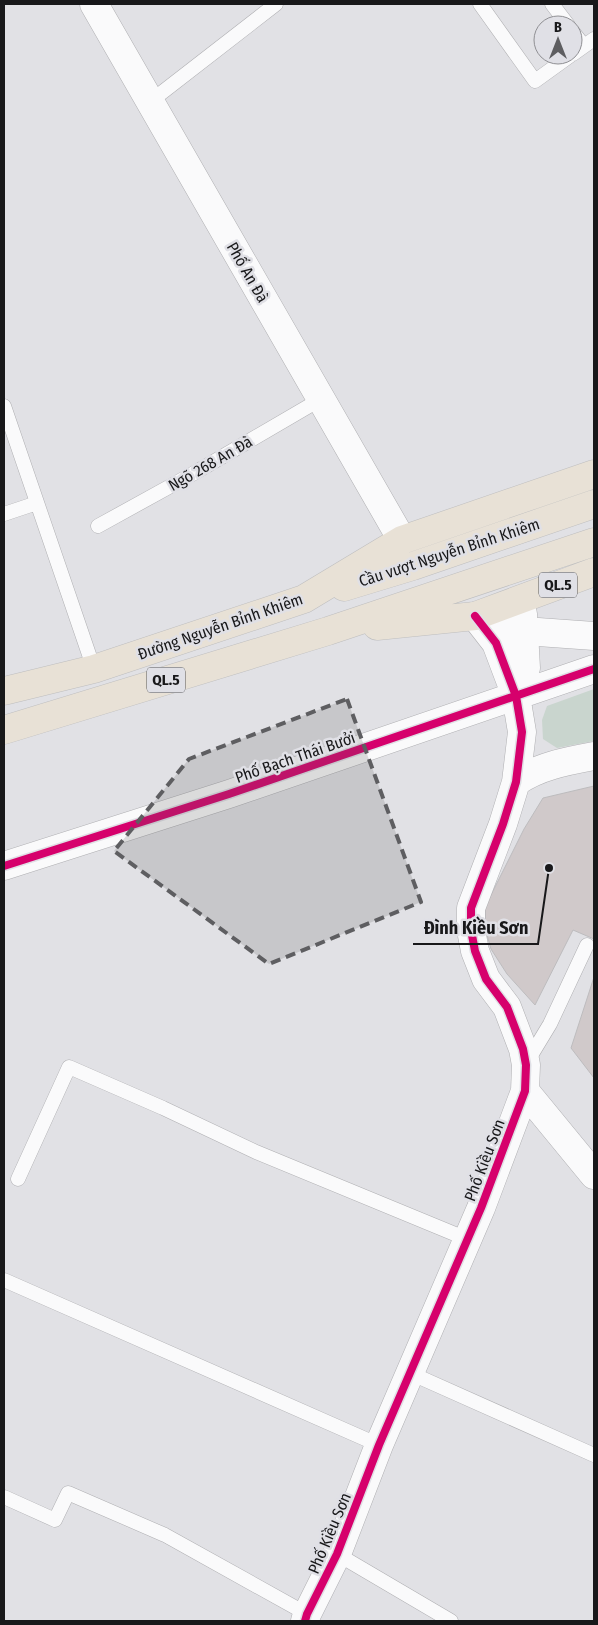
<svg xmlns="http://www.w3.org/2000/svg" width="598" height="1625" viewBox="0 0 598 1625" font-family="'Fira Sans Condensed',sans-serif">
  <rect width="100%" height="100%" fill="#e1e1e5"/>
  <path fill="#c9d5ce" d="M 594,689 L 594,741 L 557,748 L 543,739 L 542,720 L 547,706 Z"/>
  <path fill="#d0c9ca" stroke="#bdbcbe" d="M 594,786 L 594,939 L 573,930 L 535,1005 L 507,974 L 491,949 L 485,928 L 485,907 L 524,829 L 543,798 Z
    M 594,977 L 594,1078 L 571,1048 Z"/>
  <g fill="none" stroke-linecap="round" stroke-linejoin="round">
    <g stroke="#afafb2" stroke-width="15">
      <path id="lane" d="M 480,4 L 535,81 L 571,55
        M 552,4 L 568,25
        M 573,32 L 584,46
        M 573,54 L 594,39
        M 151,101 L 276,4
        M 4,406 L 94,669
        M 4,514 L 37,503
        M 98,526 L 196,472 L 321,399
        M 527,1062 L 550,1024 L 587,945
        M 18,1179 L 69,1067 L 163,1108 L 256,1152 L 467,1239
        M 4,1280 L 379,1445
        M 410,1373 L 594,1455
        M 4,1497 L 55,1520 L 68,1493 L 165,1535 L 307,1614
        M 337,1554 L 451,1621"/>
    </g>
    <g stroke="#afafb2" stroke-width="29">
      <path id="street" d="M 94,4 L 402,540
        M 475,616 L 524,631 L 594,636
        M 516,696 L 526,668 L 523,614
        M 516,782 C 539,766 567,761 594,756
        M 4,866 L 229,794 L 594,669
        M 525,1091 L 594,1175
        M 305,1621 L 307,1614 L 337,1554 L 379,1445 L 481,1208 L 525,1091 L 526,1065 L 523,1049 L 507,1007 L 486,979 L 475,951 L 471,930 L 471,908 L 503,824 L 516,782 L 522,732 L 516,696 L 496,643 L 475,616"/>
    </g>
    <g stroke="#bebebf" stroke-width="29">
      <path id="highway" d="M 344,587 L 413,566 L 594,504
        M 377,626 L 475,616 L 594,572
        M 4,691 L 94,669 L 304,599 L 402,540 L 594,474
        M 4,730 L 328,631 L 594,542"/>
    </g>
    <use href="#lane" stroke="#fafafb" stroke-width="14"/>
    <use href="#street" stroke="#fafafb" stroke-width="28"/>
    <use href="#highway" stroke="#e8e1d6" stroke-width="28"/>
    <g stroke="#e0e0e6" stroke-width="11">
      <path id="cycleway" d="M 4,866 L 229,794 L 594,669
        M 305,1621 L 307,1614 L 337,1554 L 379,1445 L 481,1208 L 525,1091 L 526,1065 L 523,1049 L 507,1007 L 486,979 L 475,951 L 471,930 L 471,908 L 503,824 L 516,782 L 522,732 L 516,696 L 496,643 L 475,616"/>
    </g>
    <use href="#cycleway" stroke="#d6006c" stroke-width="8"/>
  </g>
  <path fill="#5e5e61" fill-opacity="0.2" stroke="#5e5e61" stroke-width="4" stroke-dasharray="10 6" stroke-linejoin="round" d="M 347,699 L 421,902 L 269,964 L 114,851 L 189,759 Z"/>
  <g text-anchor="middle" stroke-width="5" stroke-linejoin="round" paint-order="stroke">
    <g fill="#e0e0e6" stroke="#545457" stroke-width="1">
      <rect x="539" y="572.5" width="38" height="25" rx="4"/>
      <rect x="147" y="667.5" width="38" height="25" rx="4"/>
    </g>
    <g font-size="15" font-weight="bold" fill="#18181a">
      <text x="558" y="590">QL.5</text>
      <text x="166" y="685">QL.5</text>
    </g>
    <g font-size="16" fill="#18181a" stroke="#e0e0e6">
      <text transform="translate(248 272) rotate(60)" y="6">Phố An Đà</text>
      <text transform="translate(210 463) rotate(-30)" y="6">Ngõ 268 An Đà</text>
      <text transform="translate(449 552) rotate(-18)" y="6">Cầu vượt Nguyễn Bỉnh Khiêm</text>
      <text transform="translate(220 626) rotate(-19)" y="6">Đường Nguyễn Bỉnh Khiêm</text>
      <text transform="translate(295 757) rotate(-19)" y="6">Phố Bạch Thái Bưởi</text>
      <text transform="translate(484 1160) rotate(-69)" y="6">Phố Kiều Sơn</text>
      <text transform="translate(329 1533) rotate(-67)" y="6">Phố Kiều Sơn</text>
    </g>
  </g>
  <path fill="none" stroke="#18181a" stroke-width="2" d="M549 868L538 944H413"/>
  <circle fill="#18181a" stroke="#e0e0e6" stroke-width="2" cx="549" cy="868" r="5"/>
  <g font-size="18" text-anchor="middle" font-weight="bold" fill="#18181a" stroke="#e0e0e6" stroke-width="5" stroke-linejoin="round" paint-order="stroke">
    <text x="476" y="934">Đình Kiều Sơn</text>
  </g>
  <rect width="598" height="1625" fill="none" stroke="#18181a" stroke-width="10"/>
  <g transform="translate(558 40)"><circle r="24" fill="#e0e0e6" stroke="#909094"/>
  <path d="M0-4L9 19L0 12L-9 19Z" fill="#5e5e61"/>
  <text y="-8" font-size="14" font-weight="bold" text-anchor="middle" fill="#18181a">B</text>
  </g>
</svg>
